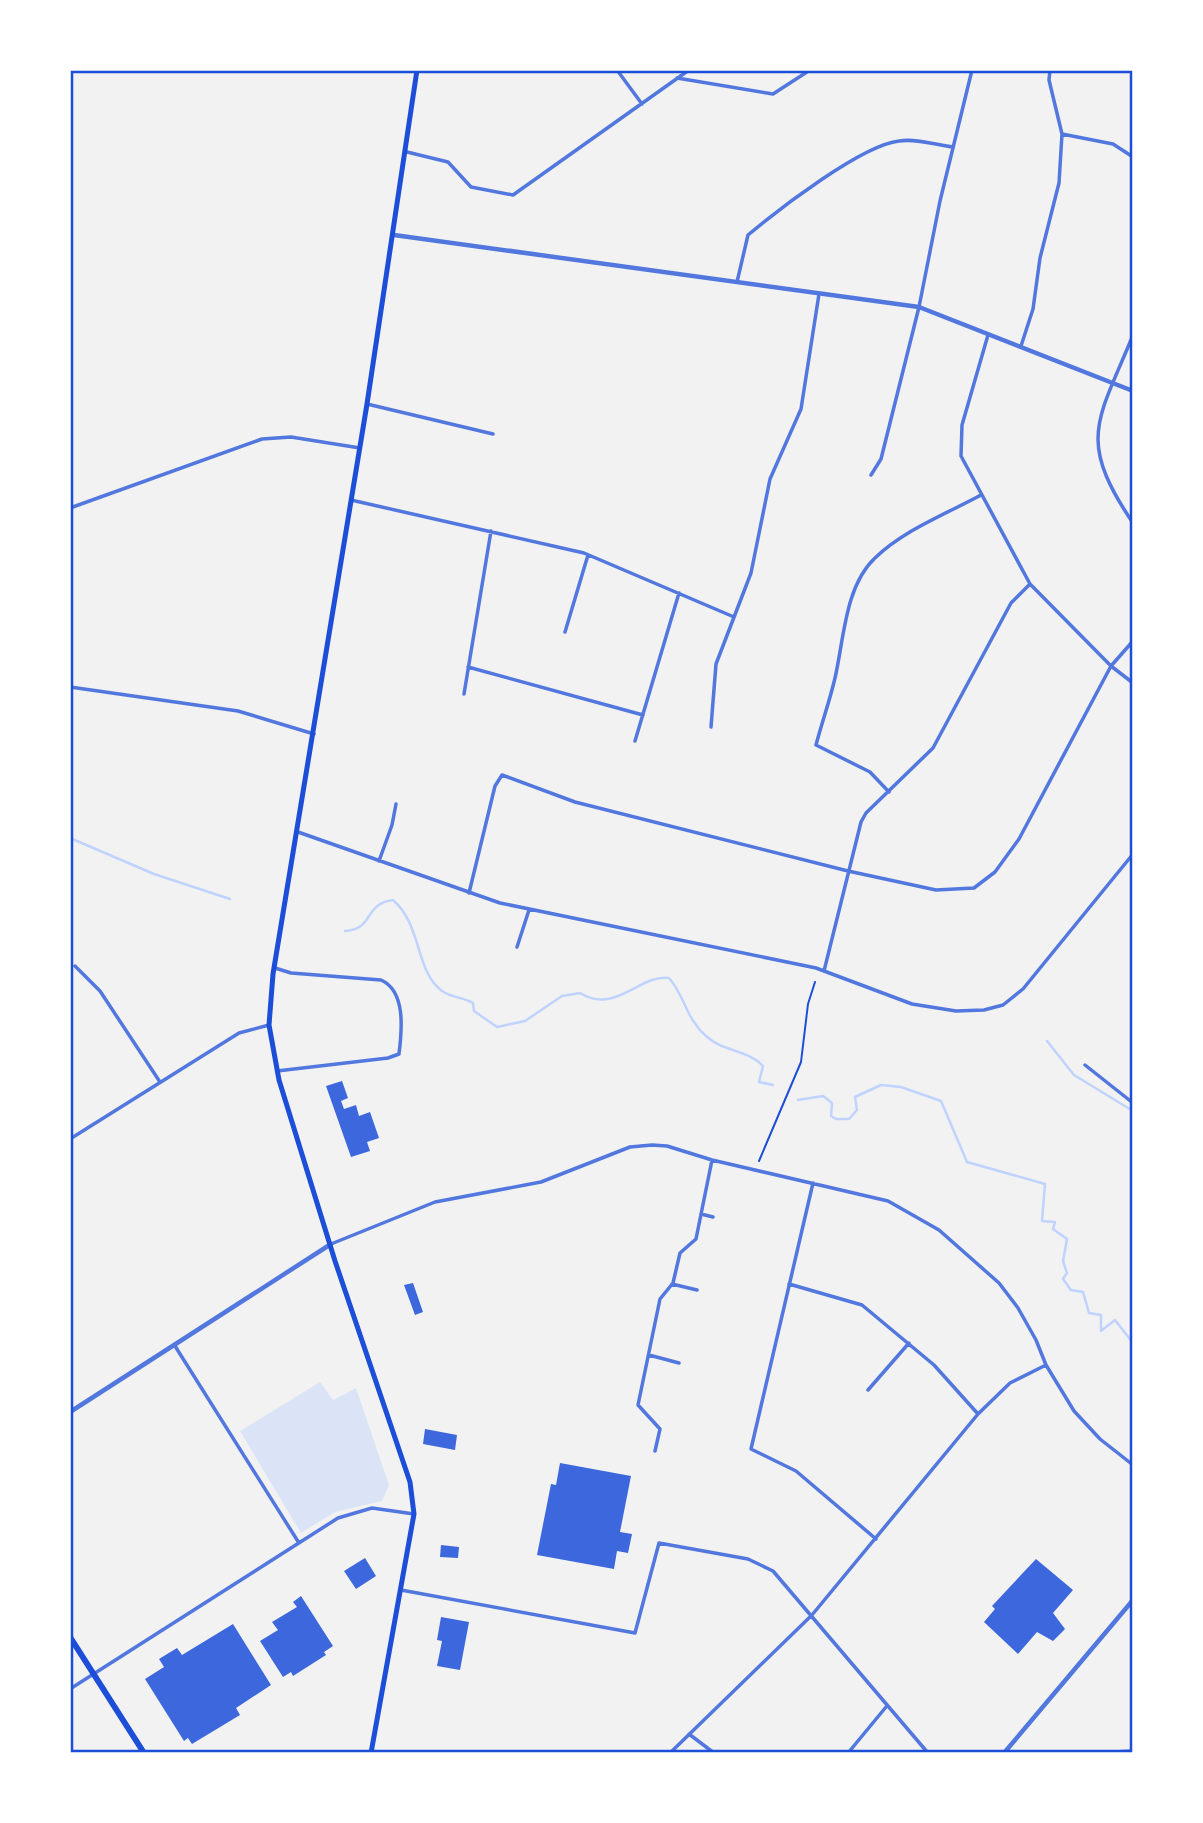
<svg xmlns="http://www.w3.org/2000/svg" width="1203" height="1823" viewBox="0 0 1203 1823" font-family="Inter,sans-serif">
  <rect width="100%" height="100%" fill="#f2f2f2"/>
  <path fill="#dbe4f7" d="M 320,1382 L 333,1400 L 356,1388 L 389,1485 L 382,1501 L 335,1512 L 301,1533 L 240,1431 Z"/>
  <g fill="none" stroke-linecap="round" stroke-linejoin="round">
    <path stroke="#bfd3fe" stroke-width="2.5" d="M 70,838 L 154,874 L 230,899
      M 345,931 C 375,929 363,904 393,900 C 422,925 415,971 442,991 C 452,998 463,997 473,1003 L 474,1011 L 497,1027 L 525,1021 L 562,996 L 580,993 C 616,1015 639,974 669,978 C 685,996 686,1019 706,1036 C 723,1052 747,1049 763,1066 L 759,1082 L 773,1085
      M 1047,1041 L 1074,1075 L 1133,1111
      M 798,1100 L 823,1096 L 832,1103 L 831,1116 L 836,1119 L 849,1119 L 857,1110 L 855,1097 L 881,1085 L 901,1087 L 941,1101 L 967,1162 L 1045,1184 L 1042,1221 L 1055,1222 L 1053,1229 L 1067,1239 L 1063,1261 L 1067,1273 L 1063,1279 L 1071,1290 L 1083,1292 L 1089,1313 L 1101,1315 L 1101,1331 L 1115,1320 L 1133,1343"/>
  </g>
  <path fill="#3d67dc" d="M 342,1081 L 348,1098 L 341,1101 L 344,1109 L 356,1105 L 359,1116 L 370,1112 L 379,1138 L 367,1142 L 370,1151 L 351,1157 L 326,1086 Z
    M 413,1283 L 423,1312 L 415,1315 L 404,1285 Z
    M 425,1429 L 457,1435 L 455,1450 L 423,1444 Z
    M 560,1463 L 631,1476 L 620,1532 L 632,1534 L 628,1553 L 617,1551 L 614,1569 L 537,1555 L 551,1484 L 556,1485 Z
    M 441,1545 L 459,1547 L 458,1558 L 440,1557 Z
    M 365,1558 L 376,1576 L 356,1589 L 344,1571 Z
    M 1036,1559 L 1073,1590 L 1053,1613 L 1065,1629 L 1053,1641 L 1037,1632 L 1018,1654 L 984,1622 L 995,1609 L 992,1606 Z
    M 301,1596 L 333,1646 L 324,1652 L 326,1655 L 293,1676 L 291,1672 L 283,1677 L 260,1641 L 278,1630 L 272,1622 L 297,1607 L 293,1602 Z
    M 441,1617 L 469,1622 L 460,1670 L 437,1666 L 442,1641 L 437,1640 Z
    M 233,1624 L 271,1685 L 236,1708 L 240,1715 L 192,1744 L 188,1738 L 184,1741 L 145,1679 L 164,1667 L 159,1659 L 177,1648 L 182,1655 Z"/>
  <g fill="none" stroke-linecap="round" stroke-linejoin="round">
    <path stroke="#1d4ed8" stroke-width="2" d="M 759,1161 L 801,1062 L 808,1004 L 815,982"/>
    <path stroke="#5277de" stroke-width="3.5" d="M 617,70 L 642,104
      M 677,78 L 773,94 L 810,70
      M 1062,134 L 1113,144 L 1133,157
      M 407,152 L 448,162 L 471,187 L 513,195 L 689,70
      M 737,282 L 748,235 C 779,209 862,145 899,141 C 916,138 937,145 953,147
      M 988,335 L 962,425 L 961,456 L 1030,584 L 1111,666 L 1133,683
      M 1133,335 C 1098,421 1076,439 1133,523
      M 1021,346 L 1033,309 L 1040,258 L 1059,183 L 1062,134 L 1049,80 L 1050,70
      M 367,404 L 493,434
      M 871,475 L 881,459 L 919,307 L 940,201 L 972,70
      M 351,500 L 584,553 L 734,617
      M 70,508 L 262,439 L 291,437 L 360,448
      M 565,632 L 588,555
      M 468,667 L 643,715
      M 70,687 L 238,711 L 314,734
      M 464,694 L 491,531
      M 711,727 L 716,664 L 751,573 L 770,479 L 801,409 L 819,294
      M 635,741 L 679,593
      M 889,792 L 870,772 L 816,745 C 822,722 830,700 835,678 C 844,639 845,586 875,558 C 904,530 946,514 981,495
      M 298,832 L 500,903 L 816,968 L 912,1004 L 956,1011 L 984,1010 L 1003,1005 L 1023,989 L 1133,854
      M 379,861 L 392,825 L 396,804
      M 469,893 L 495,786 L 502,775 L 575,802 L 848,871 L 936,890 L 974,888 L 995,872 L 1019,839 L 1111,666 L 1133,641
      M 517,947 L 529,910
      M 75,966 L 100,991 L 160,1082
      M 275,968 L 291,973 L 381,980 C 406,991 402,1030 399,1054 L 388,1058 L 277,1071
      M 824,971 L 861,822 L 866,813 L 933,748 L 1011,603 L 1030,584
      M 1085,1065 L 1133,1103
      M 70,1139 L 239,1033 L 269,1025
      M 813,1183 L 751,1449 L 796,1471 L 876,1539
      M 701,1214 L 713,1217
      M 331,1244 L 435,1202 L 541,1182 L 630,1147 L 652,1145 L 667,1146 L 712,1160 L 888,1201 L 939,1230 L 999,1283 L 1018,1308 L 1036,1340 L 1046,1365 L 1074,1411 L 1100,1439 L 1133,1465
      M 672,1284 L 697,1290
      M 789,1284 L 862,1305 L 934,1365 L 978,1414
      M 175,1346 L 299,1543
      M 649,1355 L 679,1363
      M 868,1390 L 909,1343
      M 655,1451 L 660,1429 L 638,1405 L 660,1299 L 673,1283 L 680,1253 L 696,1239 L 712,1160
      M 401,1590 L 635,1633 L 659,1543 L 748,1559 L 773,1571 L 928,1753
      M 70,1689 L 338,1518 L 372,1508 L 414,1514
      M 689,1734 L 714,1753
      M 1113,1752 L 1133,1751
      M 670,1753 L 812,1615 L 978,1414 L 1010,1383 L 1046,1365
      M 848,1753 L 886,1707"/>
    <path stroke="#5277de" stroke-width="4.5" d="M 394,235 L 919,307 L 1133,391
      M 70,1412 L 331,1244
      M 1004,1753 L 1133,1600"/>
    <path stroke="#1d4ed8" stroke-width="5" d="M 371,1753 L 414,1514 L 410,1482 L 335,1261 L 279,1080 L 269,1025 L 273,974 L 367,404 L 417,70"/>
    <path stroke="#1d4ed8" stroke-width="6" d="M 70,1637 L 144,1753"/>
  </g>
  <rect width="1203" height="1823" fill="none" stroke="#ffffff" stroke-width="144"/>
  <rect x="72" y="72" width="1059" height="1679" fill="none" stroke="#1d4ed8" stroke-width="2.5"/>
</svg>
